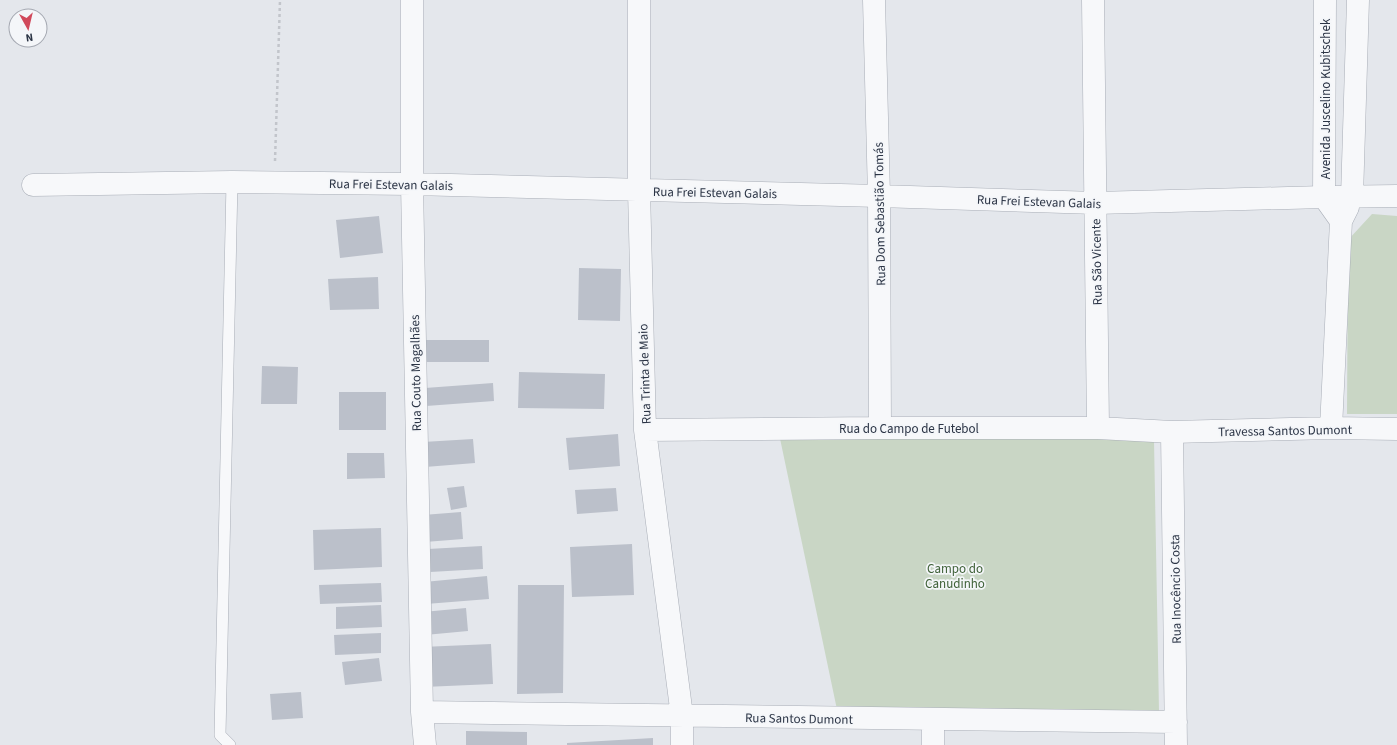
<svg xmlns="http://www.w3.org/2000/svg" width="1397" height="745" viewBox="0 0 1397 745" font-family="'Source Sans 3',sans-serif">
  <rect width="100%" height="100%" fill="#e4e7ec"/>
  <path fill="#c9d6c5" d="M 1372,214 L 1397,216 L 1397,414 L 1347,414 L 1348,240 Z
    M 778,429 L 1154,440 L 1159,711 L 839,719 Z"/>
  <path fill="#bbc0ca" d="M 379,216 L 383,253 L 340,258 L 336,220 Z
    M 579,268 L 621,269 L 620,321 L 578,320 Z
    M 378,277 L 379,309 L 330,310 L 328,279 Z
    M 425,340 L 489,340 L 489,362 L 425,362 Z
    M 262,366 L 298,367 L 297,404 L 261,404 Z
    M 519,372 L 605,374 L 604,409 L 518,408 Z
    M 493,383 L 494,401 L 426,406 L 425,388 Z
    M 339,392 L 386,392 L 386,430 L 339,430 Z
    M 618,434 L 620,466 L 569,470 L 566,438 Z
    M 473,439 L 475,463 L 425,467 L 423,442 Z
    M 347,453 L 384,453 L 385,478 L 347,479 Z
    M 464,486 L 467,507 L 451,510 L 447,488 Z
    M 616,488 L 618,511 L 577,514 L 575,490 Z
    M 461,512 L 463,539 L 425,542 L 423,515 Z
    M 381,528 L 382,567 L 314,570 L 313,530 Z
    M 632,544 L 634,595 L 572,597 L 570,547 Z
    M 482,546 L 483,569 L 430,572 L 428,549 Z
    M 487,576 L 489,599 L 426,604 L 424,582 Z
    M 381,583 L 382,602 L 320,604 L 319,585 Z
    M 518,585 L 564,585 L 563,693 L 517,694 Z
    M 381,605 L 382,627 L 336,629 L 336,607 Z
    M 466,608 L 468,631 L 425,635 L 423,612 Z
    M 381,633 L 381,653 L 335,655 L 334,635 Z
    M 491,644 L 493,684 L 424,687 L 422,647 Z
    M 379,658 L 382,681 L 345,685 L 342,662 Z
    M 301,692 L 303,718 L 272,720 L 270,694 Z
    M 466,731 L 527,732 L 527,745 L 466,745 Z
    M 653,738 L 653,745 L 567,745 L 567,743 Z"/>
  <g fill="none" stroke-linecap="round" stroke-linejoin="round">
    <g stroke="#a9aeb7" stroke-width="12">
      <path id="service" d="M 230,745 L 220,735 L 232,182"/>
    </g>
    <g stroke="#a9aeb7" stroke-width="23">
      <path id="minor" d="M 412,0 L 412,184 L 422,712 L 425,745
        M 639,0 L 639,190 L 645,430 L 682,716 L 682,745
        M 874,0 L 879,196 L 880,428
        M 1093,0 L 1098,428
        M 33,185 L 232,182 L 412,184 L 879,196 L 1096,203 L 1324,197 L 1341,221
        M 1331,428 L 1341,221 L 1348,207
        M 645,430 L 880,428 L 1098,428 L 1172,432 L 1331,428 L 1397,429
        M 1172,432 L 1176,745
        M 422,712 L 1176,722
        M 933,745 L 933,720"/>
    </g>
    <g stroke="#a9aeb7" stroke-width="23">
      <path id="tertiary" d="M 1325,0 L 1324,197 L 1397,196
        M 1352,197 L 1358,0"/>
    </g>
    <path stroke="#c2c5cb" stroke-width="2.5" stroke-dasharray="3 3" stroke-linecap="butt" d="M 275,161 L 280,0"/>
    <use href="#service" stroke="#f7f8fa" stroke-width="11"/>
    <use href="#minor" stroke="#f7f8fa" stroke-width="22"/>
    <use href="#tertiary" stroke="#f7f8fa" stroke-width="22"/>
  </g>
  <g text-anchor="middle" stroke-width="3.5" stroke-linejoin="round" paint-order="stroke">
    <g font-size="13" fill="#2b3445" stroke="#f4f6f9">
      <text transform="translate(1325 99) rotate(-90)" y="5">Avenida Juscelino Kubitschek</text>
      <text transform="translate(391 184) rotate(1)" y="5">Rua Frei Estevan Galais</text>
      <text transform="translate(715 192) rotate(1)" y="5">Rua Frei Estevan Galais</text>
      <text transform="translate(1039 201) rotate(2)" y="5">Rua Frei Estevan Galais</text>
      <text transform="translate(879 214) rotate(-91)" y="5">Rua Dom Sebastião Tomás</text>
      <text transform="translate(1096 262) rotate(-91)" y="5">Rua São Vicente</text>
      <text transform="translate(415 373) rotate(-91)" y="5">Rua Couto Magalhães</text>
      <text transform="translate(644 374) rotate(-92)" y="5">Rua Trinta de Maio</text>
      <text x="909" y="433">Rua do Campo de Futebol</text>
      <text transform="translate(1285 430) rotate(-1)" y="5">Travessa Santos Dumont</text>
      <text transform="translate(1175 589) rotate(-91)" y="5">Rua Inocêncio Costa</text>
      <text transform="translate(799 718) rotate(1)" y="5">Rua Santos Dumont</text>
    </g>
    <g font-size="13" fill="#3f6138" stroke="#f4f6f9">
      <text x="955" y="573">Campo do<tspan x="955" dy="15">Canudinho</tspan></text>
    </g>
  </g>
  <g transform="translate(28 28) rotate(172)"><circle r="19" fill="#f4f6f9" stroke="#a4a8b1"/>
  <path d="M0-3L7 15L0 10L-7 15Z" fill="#d1495b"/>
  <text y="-6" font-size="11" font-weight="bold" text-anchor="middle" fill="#2b3445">N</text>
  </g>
</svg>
